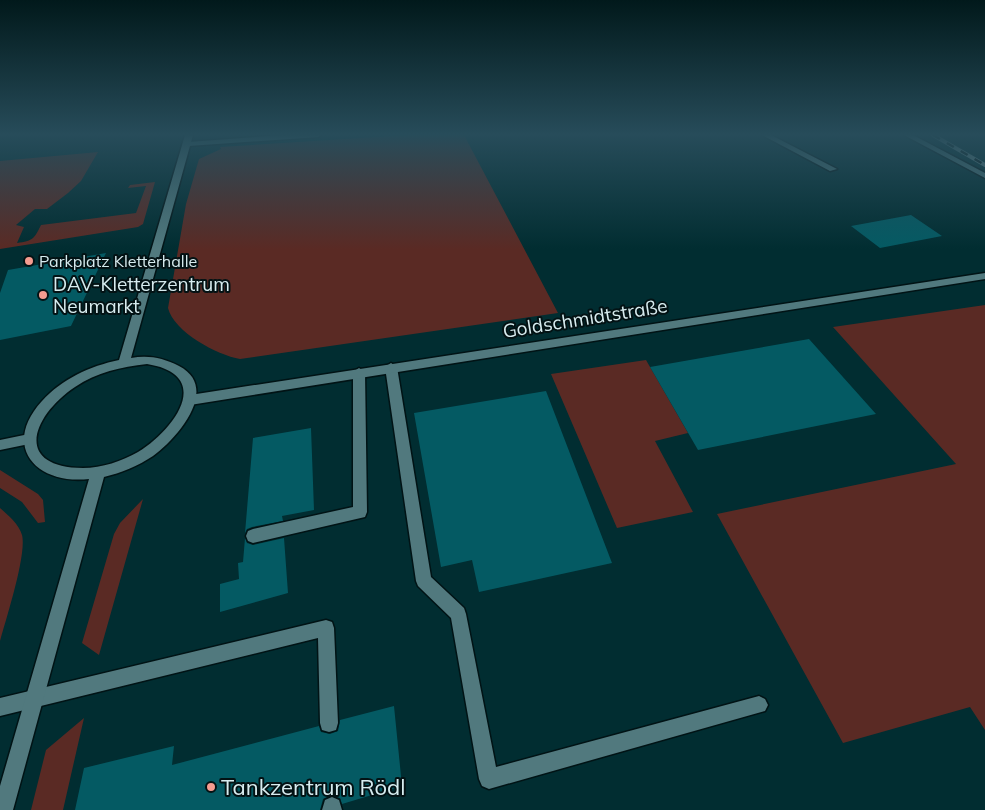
<svg xmlns="http://www.w3.org/2000/svg" width="985" height="810" viewBox="0 0 985 810" font-family="Mulish,sans-serif">
  <rect width="100%" height="100%" fill="#012d31"/>
  <path fill="#5a2a24" d="M 409,135 L 464,135 L 558,313 L 240,359 C 217,355 174,332 168,308 L 186,204 L 199,159 L 221,149 L 220,147 Z
    M 98,152 L 81,181 L 68,193 L 47,209 L 35,209 L 16,225 L 24,227 L 17,243 C 33,241 34,239 41,225 L 136,213 L 146,186 L 128,188 L 130,185 L 155,182 L 143,224 L 138,227 L 0,249 L 0,161 Z
    M 985,305 L 985,730 L 970,707 L 843,743 L 717,514 L 956,464 L 833,327 Z
    M 646,360 L 688,433 L 655,441 L 693,512 L 617,528 L 551,374 Z
    M 0,470 L 38,494 L 43,500 L 45,522 L 38,523 L 22,502 L 0,488 Z
    M 143,499 L 99,655 L 82,643 L 114,534 L 120,523 Z
    M 0,508 C 8,515 19,524 22,535 C 27,554 6,619 0,641 Z
    M 84,718 L 63,810 L 31,810 L 46,750 Z"/>
  <path fill="#045a63" d="M 911,215 L 942,236 L 880,248 L 851,226 Z
    M 106,253 L 71,326 L 0,340 L 0,293 L 8,270 Z
    M 809,339 L 876,414 L 698,450 L 650,367 Z
    M 546,391 L 612,563 L 479,592 L 472,560 L 441,567 L 414,413 Z
    M 311,428 L 314,510 L 282,516 L 283,521 L 252,527 L 247,529 L 245,533 L 253,438 Z
    M 245,538 L 247,543 L 253,545 L 284,538 L 288,593 L 220,612 L 220,584 L 239,579 L 238,563 L 243,562 Z
    M 394,706 L 402,786 L 342,804 L 340,798 L 331,795 L 323,799 L 320,810 L 75,810 L 84,768 L 174,746 L 172,765 L 319,726 L 321,732 L 330,734 L 338,731 L 340,720 Z"/>
  <g fill="none" stroke-linecap="round" stroke-linejoin="round">
    <g stroke="#011315" stroke-width="3">
      <path id="lane" d="M 762,135 L 771,135 L 837,169 L 830,171 Z
        M 391,363 L 397,367 L 431,577 L 464,608 L 466,614 L 496,767 L 759,696 L 765,699 L 768,705 L 765,711 L 489,789 L 482,786 L 479,779 L 451,618 L 418,586 L 416,581 L 385,367 Z
        M 359,368 L 365,372 L 367,512 L 365,517 L 253,543 L 248,541 L 246,536 L 248,531 L 253,529 L 353,507 L 353,372 Z
        M 326,620 L 332,622 L 334,628 L 338,723 L 336,730 L 329,732 L 322,730 L 320,723 L 318,638 L 0,716 L 0,698 Z
        M 332,797 L 339,800 L 342,810 L 322,810 L 325,800 Z"/>
    </g>
    <g stroke="#011315" stroke-width="3">
      <path id="street" d="M 282,135 L 321,135 L 318,137 L 188,146 L 184,144 L 188,142 Z
        M 985,273 L 985,279 L 190,405 L 186,403 L 184,400 L 186,397 L 190,395 Z
        M 29,434 L 34,435 L 36,439 L 34,443 L 0,450 L 0,440 Z"/>
    </g>
    <g stroke="#011315" stroke-width="3">
      <path id="secondary" d="M 185,135 L 193,135 L 131,358 C 149,355 163,358 179,366 C 221,388 177,439 153,456 C 138,466 121,473 104,477 L 13,810 L 0,810 L 0,786 L 89,479 C 36,485 1,446 42,401 C 62,379 90,366 119,360 ZM 147,364 C 215,375 174,430 138,452 C 122,461 102,468 83,468 C 12,467 33,415 75,387 C 97,372 121,367 147,364 Z
        M 904,135 L 913,135 L 985,173 L 985,178 Z"/>
    </g>
    <use href="#lane" fill="#51797e" fill-rule="evenodd"/>
    <use href="#street" fill="#51797e" fill-rule="evenodd"/>
    <use href="#secondary" fill="#51797e" fill-rule="evenodd"/>
    <g stroke="#729296" stroke-width="4">
      <path id="rail" d="M 933,135 L 985,165"/>
    </g>
    <use href="#rail" stroke="#031214" stroke-width="2.5" stroke-dasharray="8" stroke-linecap="butt"/>
  </g>
  <linearGradient id="sky" x2="0" y2="1"><stop stop-color="#01191b"/><stop offset="0.54" stop-color="#274c5a"/><stop offset="1" stop-color="#274c5a" stop-opacity="0"/></linearGradient>
  <rect width="985" height="249" fill="url(#sky)"/>
  <g fill="#f59c90" stroke="#031214" stroke-width="2">
    <circle cx="29" cy="261" r="5"/>
    <circle cx="43" cy="295" r="5"/>
    <circle cx="211" cy="787" r="5"/>
  </g>
  <g text-anchor="middle" stroke-width="4" stroke-linejoin="round" paint-order="stroke">
    <g font-size="16" fill="#d7ecef" stroke="#031214" text-anchor="start">
      <text x="39" y="267">Parkplatz Kletterhalle</text>
    </g>
    <g font-size="19" fill="#d7ecef" stroke="#031214" text-anchor="start">
      <text x="53" y="291">DAV-Kletterzentrum<tspan x="53" dy="22">Neumarkt</tspan></text>
    </g>
    <g font-size="19" fill="#d7ecef" stroke="#031214">
      <text transform="translate(585 318) rotate(-9)" y="7">Goldschmidtstraße</text>
    </g>
    <g font-size="22" fill="#d7ecef" stroke="#031214" text-anchor="start">
      <text x="221" y="795">Tankzentrum Rödl</text>
    </g>
  </g>
</svg>
